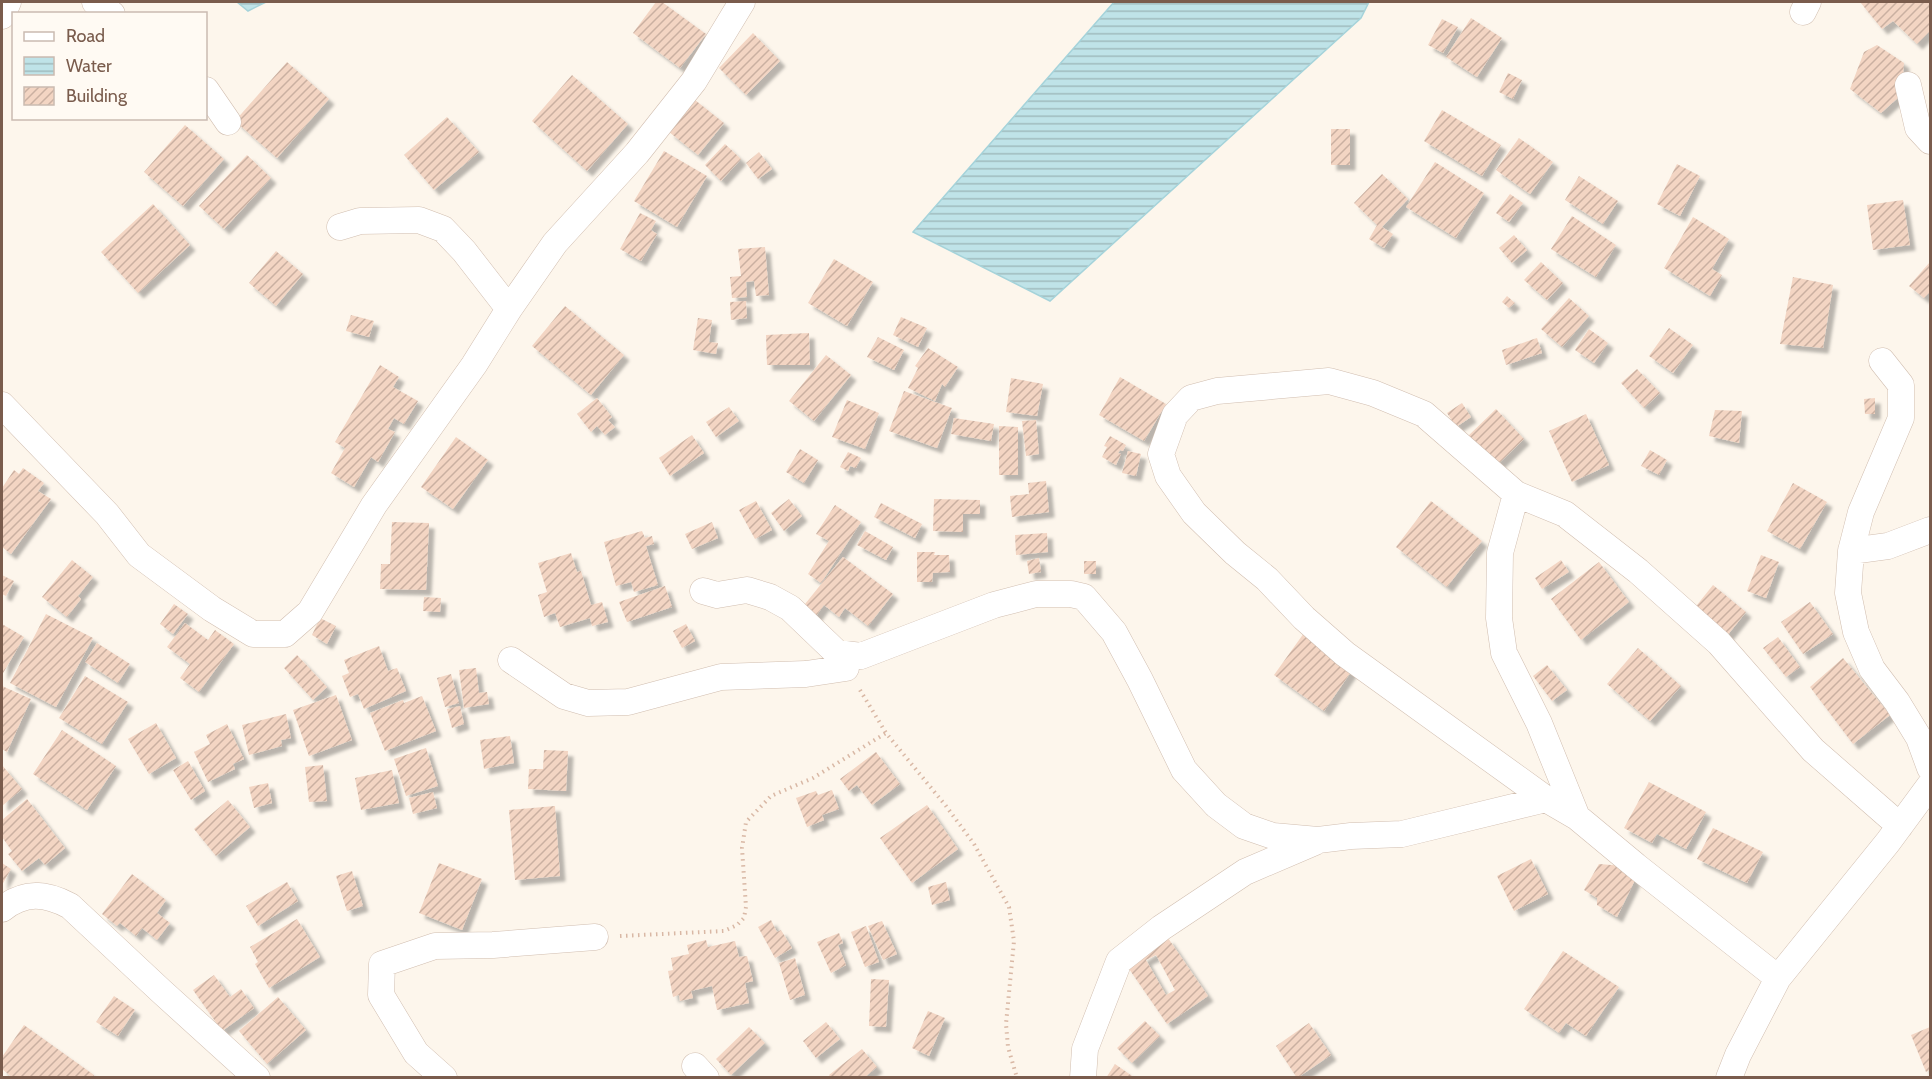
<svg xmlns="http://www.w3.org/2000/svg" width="1932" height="1079" viewBox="0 0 1932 1079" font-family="Cabin,sans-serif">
  <defs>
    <pattern id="water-rules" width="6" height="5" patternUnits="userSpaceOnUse" patternTransform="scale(1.5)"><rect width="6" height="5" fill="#bfe3e8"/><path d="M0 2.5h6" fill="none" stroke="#a0bbbe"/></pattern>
    <pattern id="building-hatch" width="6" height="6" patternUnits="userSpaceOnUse" patternTransform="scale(1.5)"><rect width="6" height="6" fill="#f3d5c3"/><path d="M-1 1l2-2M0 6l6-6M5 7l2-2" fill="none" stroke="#cab0a1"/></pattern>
    <filter id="shadow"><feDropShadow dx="5.5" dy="5.5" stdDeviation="1.5" flood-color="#0004"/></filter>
  </defs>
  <rect width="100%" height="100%" fill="#fdf6ec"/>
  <path fill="url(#water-rules)" stroke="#a5d3da" stroke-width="1.5" d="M 237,2 L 266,2 L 248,11 Z
    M 1114,2 L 1369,2 L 1361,18 L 1050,301 L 913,232 Z"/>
  <path fill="url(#building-hatch)" fill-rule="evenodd" filter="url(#shadow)" d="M 656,2 L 662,2 L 706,34 L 680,68 L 633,33 Z
    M 1860,2 L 1930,2 L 1930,31 L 1917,44 L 1893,21 L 1882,29 Z
    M 1471,18 L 1502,38 L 1477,77 L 1446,57 Z
    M 1442,19 L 1458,27 L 1443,53 L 1428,45 Z
    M 753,33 L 780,61 L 746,95 L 719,68 Z
    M 1877,45 L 1904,63 L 1901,95 L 1881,113 L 1850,89 L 1864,52 Z
    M 287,62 L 329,99 L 277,158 L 235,121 Z
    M 1508,73 L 1522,80 L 1513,99 L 1499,92 Z
    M 572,75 L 628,124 L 587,171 L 532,121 Z
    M 695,100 L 724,123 L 698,155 L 669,132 Z
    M 1442,110 L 1501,145 L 1482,176 L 1424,141 Z
    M 447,117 L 479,152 L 434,190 L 404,155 Z
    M 185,125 L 224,159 L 183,206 L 144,172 Z
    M 1331,129 L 1350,129 L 1350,165 L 1331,165 Z
    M 1519,138 L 1553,162 L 1530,194 L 1496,170 Z
    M 725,144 L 741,159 L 721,181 L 705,165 Z
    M 664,151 L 707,176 L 677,227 L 634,201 Z
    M 759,152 L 772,169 L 758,179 L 746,163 Z
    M 247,155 L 271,178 L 224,229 L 199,206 Z
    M 1435,162 L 1484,193 L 1456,238 L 1406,207 Z
    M 1677,164 L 1700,176 L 1680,216 L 1657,204 Z
    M 1382,174 L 1408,199 L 1382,227 L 1393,234 L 1384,248 L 1369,239 L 1377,225 L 1354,203 Z
    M 1579,176 L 1618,201 L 1603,224 L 1565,200 Z
    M 1510,194 L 1523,203 L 1509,222 L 1496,213 Z
    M 1903,200 L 1910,245 L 1873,250 L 1867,205 Z
    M 153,204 L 190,245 L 138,293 L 101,252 Z
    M 640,213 L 656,221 L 651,230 L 657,234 L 641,261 L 620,249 Z
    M 1572,216 L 1616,245 L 1596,277 L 1551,249 Z
    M 1693,217 L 1729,239 L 1712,269 L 1722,275 L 1710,296 L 1664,268 Z
    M 1514,235 L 1527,250 L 1512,263 L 1499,248 Z
    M 765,247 L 769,295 L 756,296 L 754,281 L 746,282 L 747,297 L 732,298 L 730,277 L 741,276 L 738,249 Z
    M 276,251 L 303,274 L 276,306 L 249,283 Z
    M 834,259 L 873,282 L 847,326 L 808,303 Z
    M 1541,262 L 1563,283 L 1547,300 L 1524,280 Z
    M 1930,262 L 1930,292 L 1924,298 L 1909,286 Z
    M 1793,277 L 1833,285 L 1823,348 L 1780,344 Z
    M 1507,296 L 1515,303 L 1509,308 L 1502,302 Z
    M 1569,298 L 1589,316 L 1562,347 L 1541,329 Z
    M 746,301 L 747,318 L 731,320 L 730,302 Z
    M 565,306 L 624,355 L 591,395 L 532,346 Z
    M 351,315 L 374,321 L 369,337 L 346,331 Z
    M 901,317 L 927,328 L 918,347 L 893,335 Z
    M 698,318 L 712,320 L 709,342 L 718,343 L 716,354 L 693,350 Z
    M 1669,328 L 1693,345 L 1673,373 L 1649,356 Z
    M 1589,329 L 1608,343 L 1594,363 L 1575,350 Z
    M 809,333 L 810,365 L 767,365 L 766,335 Z
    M 878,337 L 904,350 L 894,370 L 867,357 Z
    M 1537,338 L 1542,353 L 1506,365 L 1502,350 Z
    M 928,348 L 958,367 L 945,387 L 942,384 L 935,401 L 908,388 L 918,368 L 915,366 Z
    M 826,355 L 851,375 L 814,421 L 789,401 Z
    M 380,365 L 399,377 L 393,387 L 418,401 L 404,424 L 394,418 L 388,429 L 395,432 L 378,462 L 371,457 L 354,487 L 331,473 L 345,448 L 335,442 Z
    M 1637,369 L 1660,393 L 1644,408 L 1621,383 Z
    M 1120,377 L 1166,404 L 1144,441 L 1099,415 Z
    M 1011,378 L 1043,384 L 1037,416 L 1006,412 Z
    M 904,391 L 952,408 L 937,448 L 889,431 Z
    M 597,398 L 612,417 L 608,420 L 615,427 L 605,435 L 597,426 L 591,432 L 577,414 Z
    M 1875,398 L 1875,414 L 1865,414 L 1864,399 Z
    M 847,400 L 879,413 L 865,449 L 832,437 Z
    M 1462,403 L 1471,417 L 1456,427 L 1447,413 Z
    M 729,407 L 739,421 L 716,437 L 706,422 Z
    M 1496,409 L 1524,439 L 1494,468 L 1466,438 Z
    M 1715,410 L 1742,411 L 1739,443 L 1709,436 Z
    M 1586,414 L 1609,465 L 1572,482 L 1549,431 Z
    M 954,418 L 994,424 L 991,441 L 951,434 Z
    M 1036,420 L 1039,454 L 1026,456 L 1022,421 Z
    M 999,426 L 1018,427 L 1018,475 L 999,475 Z
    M 692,435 L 704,453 L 670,476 L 659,458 Z
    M 1110,436 L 1126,445 L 1123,451 L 1120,450 L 1118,453 L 1121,454 L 1116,465 L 1102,457 L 1107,447 L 1104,446 Z
    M 456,437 L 488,460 L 453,509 L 421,487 Z
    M 800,449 L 818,460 L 804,483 L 786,472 Z
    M 1650,450 L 1667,460 L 1659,475 L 1641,466 Z
    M 1128,451 L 1141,454 L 1136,476 L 1122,473 Z
    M 848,452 L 861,458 L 856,468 L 850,466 L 848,471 L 840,467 Z
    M 23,468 L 44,483 L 38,491 L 51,499 L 11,554 L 2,547 L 2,488 L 14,470 L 19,474 Z
    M 1046,481 L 1049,512 L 1012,517 L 1010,496 L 1029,494 L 1028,483 Z
    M 1793,483 L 1827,502 L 1800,549 L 1767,531 Z
    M 789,499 L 802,516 L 784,531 L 771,513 Z
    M 934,499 L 980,500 L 980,514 L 963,514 L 963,532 L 933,531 Z
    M 756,501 L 772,530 L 755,539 L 739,510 Z
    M 1431,501 L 1482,541 L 1447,587 L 1396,547 Z
    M 881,503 L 922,524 L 915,538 L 874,517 Z
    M 835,505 L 861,522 L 821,583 L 808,574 L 829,541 L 816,534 Z
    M 392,522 L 429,523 L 426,590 L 380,589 L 381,564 L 390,564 Z
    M 712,522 L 718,538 L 692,549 L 685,534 Z
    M 642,531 L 645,538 L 652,536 L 654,544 L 646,546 L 658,585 L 634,592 L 631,582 L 616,586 L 604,542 Z
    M 865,531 L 893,547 L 886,560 L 857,545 Z
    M 1047,533 L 1048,552 L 1016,555 L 1015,535 Z
    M 917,552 L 935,552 L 934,555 L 949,555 L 950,572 L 933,573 L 932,582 L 917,582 Z
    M 571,553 L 577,572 L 581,571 L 591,605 L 602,602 L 608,622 L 592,626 L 590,618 L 560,627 L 555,613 L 544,617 L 538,595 L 547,592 L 538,563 Z
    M 1761,555 L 1779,562 L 1766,598 L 1747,591 Z
    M 843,557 L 893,594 L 868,626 L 845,608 L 839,617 L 824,605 L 813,620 L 801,609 Z
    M 1039,558 L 1041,572 L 1029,574 L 1027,561 Z
    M 72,560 L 93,577 L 78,596 L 81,599 L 67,617 L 42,597 Z
    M 1561,560 L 1569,572 L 1542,589 L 1535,578 Z
    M 1084,561 L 1096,561 L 1096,574 L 1084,574 Z
    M 1599,562 L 1629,602 L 1581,640 L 1551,599 Z
    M 2,575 L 14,581 L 6,596 L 2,594 Z
    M 1713,585 L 1746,612 L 1726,637 L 1693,610 Z
    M 665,586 L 672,607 L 627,622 L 619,602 Z
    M 424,597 L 441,598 L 440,612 L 423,611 Z
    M 1810,602 L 1833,634 L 1803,654 L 1781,622 Z
    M 174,604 L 188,614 L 173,634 L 160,624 Z
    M 46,614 L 93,638 L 56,707 L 10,683 Z
    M 320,618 L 336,626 L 327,644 L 312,635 Z
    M 185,623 L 208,640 L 215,630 L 234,644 L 199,692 L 180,678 L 190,664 L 167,647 Z
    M 2,624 L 24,637 L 2,675 Z
    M 686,624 L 695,641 L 682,648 L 673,631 Z
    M 1304,633 L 1353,669 L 1324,711 L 1274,675 Z
    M 1778,637 L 1800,667 L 1786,677 L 1763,648 Z
    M 97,643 L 130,664 L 118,683 L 85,662 Z
    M 379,646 L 388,671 L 397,668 L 406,691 L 364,709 L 358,694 L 350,697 L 342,676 L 349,673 L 344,660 Z
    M 1638,648 L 1681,686 L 1650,721 L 1607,684 Z
    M 297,655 L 327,687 L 313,700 L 284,668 Z
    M 1843,658 L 1890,715 L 1853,744 L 1810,687 Z
    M 1547,665 L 1567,690 L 1552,701 L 1533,676 Z
    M 476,668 L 479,693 L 487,692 L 489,704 L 464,708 L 459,670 Z
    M 451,674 L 459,703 L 445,707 L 437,678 Z
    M 85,676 L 128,702 L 102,744 L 59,718 Z
    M 2,686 L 31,699 L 7,752 L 2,749 Z
    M 336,695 L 352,740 L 309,756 L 293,710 Z
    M 422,696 L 436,731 L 385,751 L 370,713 L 403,700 L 404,703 Z
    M 460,706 L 464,724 L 452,728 L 447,709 Z
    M 286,714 L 291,738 L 281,740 L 282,746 L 249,755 L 242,725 Z
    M 156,723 L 176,758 L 149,774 L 128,739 Z
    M 227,724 L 244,759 L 233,764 L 235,769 L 208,782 L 194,752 L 210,744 L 206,735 Z
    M 62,730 L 116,766 L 87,810 L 33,774 Z
    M 510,736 L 514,763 L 484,769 L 480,740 Z
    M 426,748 L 438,786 L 406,796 L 394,759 Z
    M 544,750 L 568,751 L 566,791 L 528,789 L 529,769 L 543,769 Z
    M 876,752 L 900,784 L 872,805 L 857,785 L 849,791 L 840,779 Z
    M 188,761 L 205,791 L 191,800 L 173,770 Z
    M 2,765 L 22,789 L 2,806 Z
    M 323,765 L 327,801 L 309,802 L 305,767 Z
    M 392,770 L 399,803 L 361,810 L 355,778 Z
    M 1649,782 L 1706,812 L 1686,849 L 1657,834 L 1652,843 L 1624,828 Z
    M 268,783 L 272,803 L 254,808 L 249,787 Z
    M 832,790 L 839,809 L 822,815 L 824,820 L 807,827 L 796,798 L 816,791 L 818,795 Z
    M 433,792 L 437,808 L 413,814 L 409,798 Z
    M 27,799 L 65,848 L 45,865 L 39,858 L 22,871 L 8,854 L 12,851 L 2,837 L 2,820 Z
    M 228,800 L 250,827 L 216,856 L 194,829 Z
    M 927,805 L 958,849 L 912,883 L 880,838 Z
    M 555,806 L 560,876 L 515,880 L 509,810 Z
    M 1713,828 L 1763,852 L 1747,883 L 1697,859 Z
    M 1531,859 L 1548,894 L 1514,911 L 1497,876 Z
    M 2,863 L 11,869 L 2,885 Z
    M 439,863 L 482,879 L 462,930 L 419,913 Z
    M 1599,864 L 1624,866 L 1635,880 L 1617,917 L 1597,905 L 1597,898 L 1584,890 Z
    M 352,871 L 363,906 L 347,911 L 336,876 Z
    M 132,874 L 166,900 L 157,913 L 170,923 L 157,940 L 142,928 L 136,936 L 120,923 L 117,926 L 102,914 Z
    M 287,882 L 298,901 L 258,926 L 246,906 Z
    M 946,882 L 950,900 L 932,905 L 928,887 Z
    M 297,919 L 320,957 L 269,988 L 255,964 L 258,962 L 250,947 Z
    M 771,920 L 777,932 L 781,930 L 792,948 L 775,958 L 758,927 Z
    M 882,921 L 897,954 L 883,960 L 868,926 Z
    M 866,926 L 879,962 L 865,967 L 851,932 Z
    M 839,933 L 843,943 L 838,945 L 846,965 L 831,973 L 817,942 Z
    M 1168,938 L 1208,996 L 1167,1024 L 1127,966 ZM 1156,955 L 1175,990 L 1166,995 L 1146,960 Z
    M 706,940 L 708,947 L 735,941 L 739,957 L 747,956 L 753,981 L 745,983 L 749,1003 L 717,1010 L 712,986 L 691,991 L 693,998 L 680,1001 L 679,995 L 673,997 L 668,971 L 673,970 L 671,958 L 689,954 L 687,945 Z
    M 1563,951 L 1619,987 L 1586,1036 L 1566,1023 L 1559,1033 L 1524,1009 Z
    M 795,958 L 805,995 L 790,1000 L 779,963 Z
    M 214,975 L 230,997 L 241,989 L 254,1008 L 222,1031 L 193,990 Z
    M 871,979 L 889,980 L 886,1027 L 869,1026 Z
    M 114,996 L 135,1010 L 118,1036 L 96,1022 Z
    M 278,997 L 306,1030 L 267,1064 L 239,1031 Z
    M 928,1011 L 945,1018 L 929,1056 L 912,1048 Z
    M 1145,1021 L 1160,1036 L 1132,1063 L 1117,1048 Z
    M 826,1022 L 840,1039 L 816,1058 L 803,1041 Z
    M 1309,1023 L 1331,1055 L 1297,1078 L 1276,1046 Z
    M 24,1025 L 94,1075 L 93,1078 L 13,1078 L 2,1069 L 2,1057 Z
    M 749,1027 L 765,1043 L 731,1075 L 716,1059 Z
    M 1930,1027 L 1930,1070 L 1926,1072 L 1911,1035 Z
    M 862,1049 L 877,1067 L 864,1078 L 831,1078 L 829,1075 Z
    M 1115,1064 L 1135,1078 L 1106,1078 Z"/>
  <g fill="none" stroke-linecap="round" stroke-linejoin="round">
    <g stroke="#d1beb0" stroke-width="27">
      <path id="minor" d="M 95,2 L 112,14
        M 1803,12 L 1808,2
        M 2,16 L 8,2
        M 1908,85 L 1918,128 L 1930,141
        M 206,90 L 228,122
        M 340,227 L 360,221 L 419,220 L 443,229 L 464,251 L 509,309
        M 1882,361 L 1901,385 L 1901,418 L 1861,512 L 1851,551 L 1848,593 L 1856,632 L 1872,669 L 1897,702 L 1919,738 L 1930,768
        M 2,405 L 107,514 L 139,555 L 212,609 L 253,634 L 285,634 L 310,612 L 374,505 L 474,365 L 509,309 L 555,243 L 637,153 L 694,81 L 742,2
        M 1516,494 L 1500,553 L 1499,618 L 1504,653 L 1539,723 L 1577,817
        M 1851,551 L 1888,546 L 1930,530
        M 703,591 L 717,595 L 747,590 L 770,597 L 790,608 L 837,653 L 861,656 L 994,605 L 1036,594 L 1071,594 L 1084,597 L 1114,632 L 1140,680 L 1184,770 L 1216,805 L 1244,826 L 1273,836 L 1318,840 L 1351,836 L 1402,834 L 1546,799
        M 511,660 L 564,696 L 588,703 L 628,702 L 721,677 L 806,674 L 846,668
        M 2,909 C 25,891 45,893 70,906 L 161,991 L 257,1078
        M 1778,978 L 1636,866 L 1577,817 L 1546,799 L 1345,654 L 1304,618 L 1267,579 L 1235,553 L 1194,513 L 1168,476 L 1161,454 L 1175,415 L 1191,398 L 1217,391 L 1329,381 L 1373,393 L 1424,414 L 1516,494 L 1565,514 L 1638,571 L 1719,643 L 1813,750 L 1900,826
        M 695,1066 L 706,1078
        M 444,1078 L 416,1053 L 381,995 L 382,964 L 435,946 L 493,945 L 595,937
        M 1083,1078 L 1085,1049 L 1119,961 L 1161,928 L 1245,872 L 1315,842
        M 1729,1078 L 1738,1055 L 1778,978 L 1888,842 L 1930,785"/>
    </g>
    <path stroke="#d9b8a5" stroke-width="4" stroke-dasharray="1.5 4.5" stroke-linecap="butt" d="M 860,690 L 886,733 L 946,806 L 974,844 L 1009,907 L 1014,941 L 1006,1024 L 1008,1047 L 1017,1078
      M 620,936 L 724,931 L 737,925 L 744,918 L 746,907 L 742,848 L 746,822 L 771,796 L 813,778 L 886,733"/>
    <use href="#minor" stroke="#fff" stroke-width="26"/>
  </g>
  <rect width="1932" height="1079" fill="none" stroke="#7a5c4d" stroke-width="6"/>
  <rect x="12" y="12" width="195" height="108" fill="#fffaf3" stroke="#cabbb1" stroke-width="1.5"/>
  <rect x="24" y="32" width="30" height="9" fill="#ffffff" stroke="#cabbb1" stroke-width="1.5"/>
  <text x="66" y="42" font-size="18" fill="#7a5c4d">Road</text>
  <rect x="24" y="57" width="30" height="18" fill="url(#water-rules)" stroke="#cabbb1" stroke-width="1.5"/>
  <text x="66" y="72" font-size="18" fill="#7a5c4d">Water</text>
  <rect x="24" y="87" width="30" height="18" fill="url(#building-hatch)" stroke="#cabbb1" stroke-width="1.5"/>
  <text x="66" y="102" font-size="18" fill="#7a5c4d">Building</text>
</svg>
